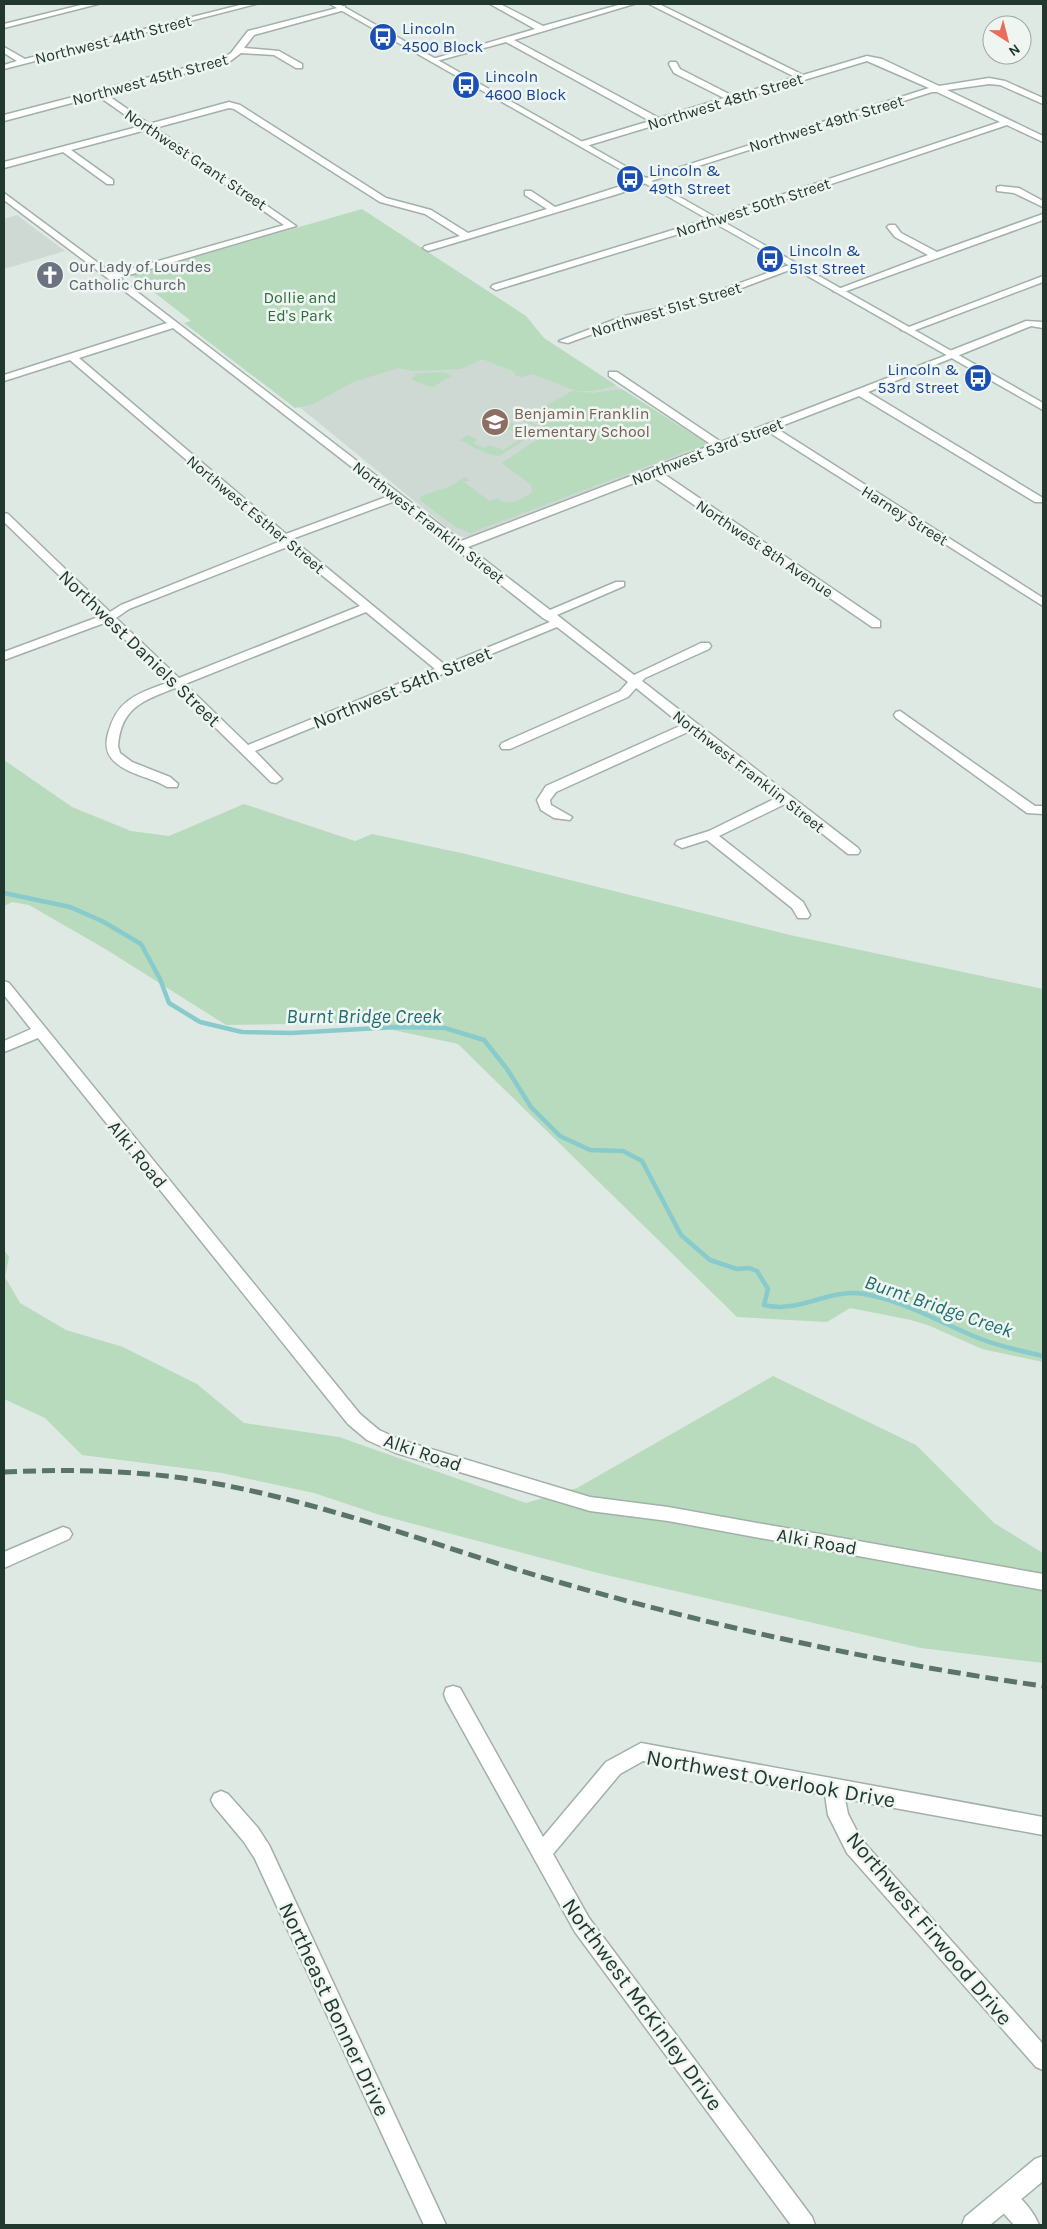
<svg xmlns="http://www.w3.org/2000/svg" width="1047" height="2229" viewBox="0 0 1047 2229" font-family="Karla,sans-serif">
  <rect width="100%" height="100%" fill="#dfe9e3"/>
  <path fill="#cdd9d2" d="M 17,215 L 65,251 L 4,269 L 4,219 Z
    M 512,319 L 704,442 L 702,447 L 473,536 L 464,537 L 456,535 L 281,392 Z"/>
  <path fill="#b8dabd" d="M 362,209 L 526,316 L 544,338 L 616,385 L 594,391 L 576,391 L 533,374 L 521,377 L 514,375 L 515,372 L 482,359 L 461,369 L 414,371 L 398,368 L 353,382 L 313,404 L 295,408 L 184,323 L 191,321 L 132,275 Z
    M 444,372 L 452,376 L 432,387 L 411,379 L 416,375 L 413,374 Z
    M 622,389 L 705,442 L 707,447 L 690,450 L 470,533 L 454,526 L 420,500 L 421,496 L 451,486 L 465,477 L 471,480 L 464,482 L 489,501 L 497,498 C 500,499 501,501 504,502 C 511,505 527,497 532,492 L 531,485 L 502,463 L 544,435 L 541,428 L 523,421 L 525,419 L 539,427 L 558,415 L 548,411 L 550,409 L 569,418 L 546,406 L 572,391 L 593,393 Z
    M 512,423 L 534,434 L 499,456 L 485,453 L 460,440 L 468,435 L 478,440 L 473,443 L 485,448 L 490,445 L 503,450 L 527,435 L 504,428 Z
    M 4,760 L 72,807 L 131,831 L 169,836 L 244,804 L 355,841 L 372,834 L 466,854 L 790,935 L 1043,989 L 1043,1362 L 982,1349 L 930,1326 L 911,1320 L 850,1308 L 827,1322 L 737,1317 L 458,1044 L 361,1023 L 226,1025 L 107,950 L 29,905 L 12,902 L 4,906 Z
    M 4,1250 L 9,1257 L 5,1277 L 20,1303 L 66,1330 L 123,1347 L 197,1384 L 244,1423 L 339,1437 L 526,1503 L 577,1488 L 773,1376 L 916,1445 L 994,1523 L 1043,1553 L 1043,1663 L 921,1648 L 602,1574 L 380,1515 L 314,1493 L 222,1473 L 82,1455 L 45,1418 L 4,1399 Z"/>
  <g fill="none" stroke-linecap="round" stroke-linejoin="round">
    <path stroke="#89cbcc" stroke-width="4.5" d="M 4,893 L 70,907 L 102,921 L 141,944 L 160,979 L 169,1003 L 200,1022 L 242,1032 L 291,1033 L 397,1027 L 445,1028 L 484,1040 L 507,1069 L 531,1107 L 560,1136 L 590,1150 L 623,1151 L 642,1161 L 681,1235 L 710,1260 L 737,1269 L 749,1268 L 757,1271 L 768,1289 L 764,1305 C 799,1314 829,1288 864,1294 C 905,1301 943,1324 981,1339 C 1001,1347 1022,1351 1043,1356"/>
    <g stroke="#a2b0a9" stroke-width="3">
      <path id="street" d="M 85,4 L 98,4 L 4,28 L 4,24 Z
        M 244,4 L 256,4 L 4,69 L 4,65 L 17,61 L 4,53 L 4,47 L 25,59 Z
        M 490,4 L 500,4 L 543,26 L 622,4 L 634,4 L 514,40 L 659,118 L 724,98 L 674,73 L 669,64 L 670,62 L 676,62 L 680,69 L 733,96 L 795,77 L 649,4 L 659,4 L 803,75 L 867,56 L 882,59 L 939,86 L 989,78 L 1005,81 L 1043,98 L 1043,104 L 1000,85 L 989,84 L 947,90 L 1043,136 L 1043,142 L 1007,125 L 718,222 L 496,290 L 491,287 L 493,285 L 712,218 L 1000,122 L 937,92 L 932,92 L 648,182 L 621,193 L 428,251 L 423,248 L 425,246 L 460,236 L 425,214 L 380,202 L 234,109 L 229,108 L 155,128 L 296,226 L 119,278 L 461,541 L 712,445 L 609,376 L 609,372 L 617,372 L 721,442 L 947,355 L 947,352 L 1026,321 L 1043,322 L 1043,328 L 1031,326 L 868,392 L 1043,498 L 1043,502 L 1035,502 L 859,396 L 776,428 L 1043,598 L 1043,606 L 767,431 L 661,472 L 880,621 L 880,627 L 872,627 L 652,476 L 468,547 L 550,610 L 616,582 L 624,582 L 624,586 L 557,615 L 634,675 L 701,643 L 709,643 L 711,646 L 709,649 L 645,678 L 642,681 L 858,848 L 860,851 L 858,854 L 848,854 L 785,804 L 719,836 L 803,902 L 810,915 L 808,918 L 798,918 L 792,908 L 707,840 L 682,848 L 675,844 L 677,841 L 709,831 L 776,798 L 690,731 L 556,792 L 550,800 L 551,805 L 572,817 L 570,820 L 554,818 L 541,810 L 537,800 L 546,786 L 682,725 L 636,688 L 628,697 L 510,749 L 502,749 L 500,746 L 502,743 L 620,691 L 628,682 L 557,627 L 255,751 L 282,779 L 276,783 L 271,782 L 175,688 C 143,701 121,707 118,746 L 120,753 L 132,762 L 170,777 L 178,784 L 177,787 L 167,787 C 151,777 129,775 115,762 C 106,754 105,745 108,734 C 117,699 137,694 169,682 L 107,622 L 4,660 L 4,652 L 101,616 L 4,522 L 4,513 L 8,514 L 110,612 L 121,605 L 281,541 L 70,360 L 4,381 L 4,375 L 167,323 L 4,200 L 4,193 L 113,274 L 284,225 L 146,130 L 71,150 L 113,180 L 113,184 L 107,184 L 63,152 L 4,168 L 4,162 L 141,126 L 98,96 L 4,121 L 4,115 L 223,58 L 231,53 L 248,31 L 345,6 L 345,10 L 254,35 L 244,48 L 279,51 L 302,64 L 302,68 L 296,68 L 274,55 L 241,53 L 229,62 L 106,94 L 149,124 L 229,102 L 240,105 L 386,198 L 431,210 L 468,233 L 547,209 L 525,195 L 525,191 L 531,191 L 555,207 L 929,88 L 867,61 L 583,147 L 579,144 L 580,142 L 650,121 L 506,42 L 433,62 L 429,60 L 535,29 ZM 173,328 L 389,496 L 286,534 L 79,358 ZM 395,501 L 543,618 L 550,622 L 445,665 L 292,539 ZM 287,547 L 360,606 L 179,678 L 116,618 L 129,609 ZM 366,612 L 435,669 L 248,745 L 185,684 Z
        M 1000,186 L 1019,188 L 1043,201 L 1043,207 L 1014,193 L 997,191 L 997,187 Z
        M 1043,214 L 1043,220 L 841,293 L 833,291 L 928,255 L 895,237 L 887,227 L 889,225 L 895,225 L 901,233 L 937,252 Z
        M 792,264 L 800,266 L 694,306 L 631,320 L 568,343 L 559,341 L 624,316 L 688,302 Z
        M 1043,276 L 1043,282 L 910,332 L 901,330 Z
        M 900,711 L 1035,806 L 1043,806 L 1043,814 L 1027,813 L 896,718 L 894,715 L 896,712 Z
        M 4,981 L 9,983 L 360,1414 L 379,1430 L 401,1440 L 590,1497 L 668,1507 L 1043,1574 L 1043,1590 L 668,1521 L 590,1511 L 396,1453 L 367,1440 L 348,1424 L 38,1038 L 4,1052 L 4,1041 L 31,1029 L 4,995 Z
        M 63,1527 L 69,1529 L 72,1534 L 69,1539 L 4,1568 L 4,1552 Z
        M 453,1686 L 460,1688 L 543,1837 L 606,1762 L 641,1743 L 1043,1817 L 1043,1835 L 845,1799 L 848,1814 L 861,1839 L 1043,2044 L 1043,2070 L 1036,2067 L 847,1853 L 828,1815 L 825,1795 L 643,1761 L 620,1774 L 553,1854 L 589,1918 L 812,2217 L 815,2225 L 791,2225 L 575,1932 L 446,1700 L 444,1694 L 446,1688 Z
        M 221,1791 L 228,1794 L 258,1828 L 269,1845 L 446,2225 L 424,2225 L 255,1859 L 244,1842 L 214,1806 L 211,1800 L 214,1794 Z
        M 1006,2188 C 1020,2194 1034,2212 1039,2225 L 1014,2225 L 998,2207 L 995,2199 L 998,2191 Z"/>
    </g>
    <g stroke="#9fb4aa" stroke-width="3">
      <path id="secondary" d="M 330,4 L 339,4 L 1043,403 L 1043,410 Z
        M 1043,2156 L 1043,2181 L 990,2225 L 962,2225 L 965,2217 L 1035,2159 Z"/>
    </g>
    <use href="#street" fill="#fff" fill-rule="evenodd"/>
    <use href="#secondary" fill="#fff" fill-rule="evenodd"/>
    <path stroke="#5b746a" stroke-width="5" stroke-dasharray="13 6" stroke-linecap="butt" d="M 4,1472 C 72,1469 140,1470 207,1482 C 328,1503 444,1549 562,1583 C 720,1628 880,1663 1043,1686"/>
  </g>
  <defs>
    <g id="bus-disc" transform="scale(1.4375)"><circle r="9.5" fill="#1a4fb4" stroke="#eff6f1"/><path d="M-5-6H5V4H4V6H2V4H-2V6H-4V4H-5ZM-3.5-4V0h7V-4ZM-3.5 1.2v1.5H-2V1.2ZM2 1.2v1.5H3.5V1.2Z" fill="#fff"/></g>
    <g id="church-disc" transform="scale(1.4375)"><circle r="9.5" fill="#6b7280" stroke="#eff6f1"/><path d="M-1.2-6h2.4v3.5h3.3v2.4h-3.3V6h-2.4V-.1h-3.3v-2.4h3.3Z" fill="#fff"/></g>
    <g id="school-disc" transform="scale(1.4375)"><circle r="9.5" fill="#8d6e63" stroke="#eff6f1"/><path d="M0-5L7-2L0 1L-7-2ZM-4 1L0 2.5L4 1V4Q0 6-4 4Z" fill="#fff"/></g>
  </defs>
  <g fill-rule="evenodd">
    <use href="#bus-disc" x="383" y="37"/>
    <use href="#bus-disc" x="466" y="85"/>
    <use href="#bus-disc" x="630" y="179"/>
    <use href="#bus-disc" x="770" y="259"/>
    <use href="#church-disc" x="50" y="275"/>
    <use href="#bus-disc" x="978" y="378"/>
    <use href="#school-disc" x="495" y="422"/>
  </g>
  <g text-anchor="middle" stroke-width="5" stroke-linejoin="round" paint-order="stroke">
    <g font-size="16" fill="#164399" stroke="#eff6f1" text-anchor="start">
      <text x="402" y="34">Lincoln<tspan x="402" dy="18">4500 Block</tspan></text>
      <text x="485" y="82">Lincoln<tspan x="485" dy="18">4600 Block</tspan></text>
      <text x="649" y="176">Lincoln &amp;<tspan x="649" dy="18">49th Street</tspan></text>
      <text x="789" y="256">Lincoln &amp;<tspan x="789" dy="18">51st Street</tspan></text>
      <text x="959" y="375" text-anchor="end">Lincoln &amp;<tspan x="959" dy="18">53rd Street</tspan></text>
    </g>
    <g font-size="16" fill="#21382f" stroke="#eff6f1">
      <text transform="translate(113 39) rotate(-14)" y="6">Northwest 44th Street</text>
      <text transform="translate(150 79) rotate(-15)" y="6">Northwest 45th Street</text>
      <text transform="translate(725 101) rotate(-17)" y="6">Northwest 48th Street</text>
      <text transform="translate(826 123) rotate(-17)" y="6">Northwest 49th Street</text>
      <text transform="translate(196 159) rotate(34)" y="6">Northwest Grant Street</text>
      <text transform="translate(753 207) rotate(-18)" y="6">Northwest 50th Street</text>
      <text transform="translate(666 309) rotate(-17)" y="6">Northwest 51st Street</text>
      <text transform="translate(707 451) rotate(-21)" y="6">Northwest 53rd Street</text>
      <text transform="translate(256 514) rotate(40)" y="6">Northwest Esther Street</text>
      <text transform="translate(905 515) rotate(32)" y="6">Harney Street</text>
      <text transform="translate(429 522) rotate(38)" y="6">Northwest Franklin Street</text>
      <text transform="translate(765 548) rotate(34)" y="6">Northwest 8th Avenue</text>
      <text transform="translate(749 771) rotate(38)" y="6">Northwest Franklin Street</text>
    </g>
    <g font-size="16" fill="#5b616d" stroke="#eff6f1" text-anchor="start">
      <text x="69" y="272">Our Lady of Lourdes<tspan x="69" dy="18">Catholic Church</tspan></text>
    </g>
    <g font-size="16" fill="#2d6d3e" stroke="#eff6f1">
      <text x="300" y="303">Dollie and<tspan x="300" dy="18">Ed's Park</tspan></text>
    </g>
    <g font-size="16" fill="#785e54" stroke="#eff6f1" text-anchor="start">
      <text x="514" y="419">Benjamin Franklin<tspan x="514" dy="18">Elementary School</tspan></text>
    </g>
    <g font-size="19" fill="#21382f" stroke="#eff6f1">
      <text transform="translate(140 648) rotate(44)" y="7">Northwest Daniels Street</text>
      <text transform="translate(402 687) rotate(-22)" y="7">Northwest 54th Street</text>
      <text transform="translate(138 1154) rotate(51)" y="7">Alki Road</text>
      <text transform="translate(423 1452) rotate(19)" y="7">Alki Road</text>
      <text transform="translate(817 1541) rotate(10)" y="7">Alki Road</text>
    </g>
    <g font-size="20" font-style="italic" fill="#1f6d70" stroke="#eff6f1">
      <text x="364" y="1023">Burnt Bridge Creek</text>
      <text transform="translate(939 1306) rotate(19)" y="7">Burnt Bridge Creek</text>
    </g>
    <g font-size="22" fill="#21382f" stroke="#eff6f1">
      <text transform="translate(771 1778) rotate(10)" y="8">Northwest Overlook Drive</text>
      <text transform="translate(930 1928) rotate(50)" y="8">Northwest Firwood Drive</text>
      <text transform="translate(643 2004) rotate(54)" y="8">Northwest McKinley Drive</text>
      <text transform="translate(335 2009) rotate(65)" y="8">Northeast Bonner Drive</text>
    </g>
  </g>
  <rect width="1047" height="2229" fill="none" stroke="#21382f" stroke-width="10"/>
  <g transform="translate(1007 40) rotate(144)"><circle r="24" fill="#eff6f1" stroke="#9daaa3"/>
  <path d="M0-4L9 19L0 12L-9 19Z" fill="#ea6c5c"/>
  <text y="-8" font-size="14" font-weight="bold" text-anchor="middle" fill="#21382f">N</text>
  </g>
</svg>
